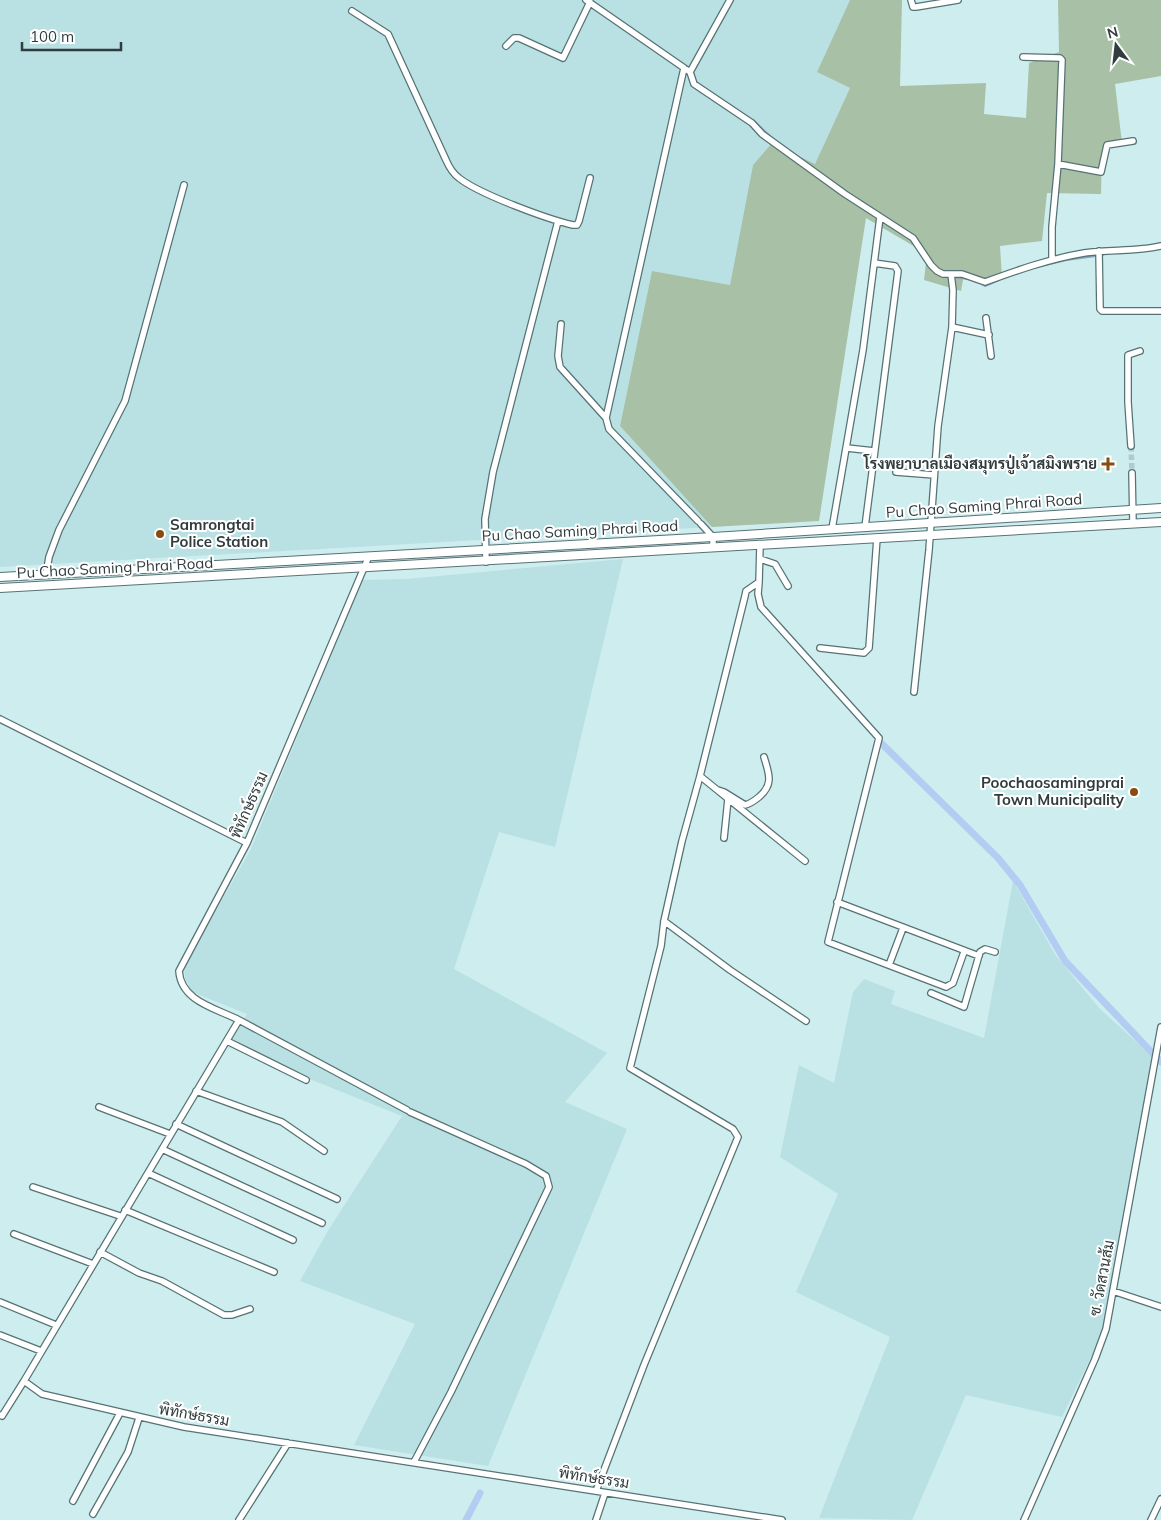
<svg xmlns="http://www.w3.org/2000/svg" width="1161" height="1520" viewBox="0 0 1161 1520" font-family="Mulish,Sarabun,sans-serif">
  <rect width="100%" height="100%" fill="#ceedef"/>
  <path fill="#b9e1e3" d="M 0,0 L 850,0 L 817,72 L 850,88 L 815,164 L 772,143 L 753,165 L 730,285 L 652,271 L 620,426 L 712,527 L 0,567 Z
    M 623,559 L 555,847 L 499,832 L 454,969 L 607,1053 L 565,1102 L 627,1129 L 488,1466 L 354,1445 L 415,1324 L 300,1281 L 329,1229 L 402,1116 L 227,1046 L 247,1014 L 192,992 L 185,978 L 184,966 L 250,851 L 362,580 L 406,579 Z
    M 1013,881 L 1056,956 L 1100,1009 L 1152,1056 L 1107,1317 L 1094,1351 L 1062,1417 L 966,1395 L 912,1520 L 819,1518 L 890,1337 L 796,1292 L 838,1194 L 780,1157 L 799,1065 L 834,1083 L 853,992 L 864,979 L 895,991 L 891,1004 L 984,1038 Z"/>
  <path fill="#a7c0a6" d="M 850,0 L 902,0 L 900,86 L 986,83 L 984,114 L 1026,118 L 1029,63 L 1059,52 L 1058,0 L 1161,0 L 1161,76 L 1115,84 L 1122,143 L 1102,151 L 1101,194 L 1047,193 L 1042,241 L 1000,246 L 1002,278 L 984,278 L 964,274 L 961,291 L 924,280 L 926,262 L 917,248 L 866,218 L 819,521 L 712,527 L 620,426 L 652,271 L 730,285 L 753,165 L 772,143 L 815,164 L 850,88 L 817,72 Z"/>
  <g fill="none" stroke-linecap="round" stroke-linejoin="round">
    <path stroke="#8ca2bc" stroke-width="2" d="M 753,120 L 773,139
      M 1029,269 L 1066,260 L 1103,255
      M 952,277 L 970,279
      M 981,283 L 985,286 L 999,280"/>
    <path stroke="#b3cdf2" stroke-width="7" d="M 878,740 L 998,858 L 1020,885 L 1065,961 L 1161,1062
      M 466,1520 L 480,1493"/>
    <path stroke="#aecacb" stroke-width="5.5" stroke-dasharray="5.5 3" stroke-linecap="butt" d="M 1131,446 L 1132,473"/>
    <g stroke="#577274" stroke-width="8">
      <path id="street" d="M 586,0 L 690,72 L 730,0
        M 911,0 L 913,7 L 916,7 L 958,0
        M 352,11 L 388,34 L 446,160 C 449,167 452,173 459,178 C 479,194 547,219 573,225 L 577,225 L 579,221 L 590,178
        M 506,46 L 514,38 L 519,38 L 563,58 L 590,2
        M 1023,57 L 1060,58 L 1062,60 L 1058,164
        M 684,68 L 606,418 L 609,429 L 698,521
        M 690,72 L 694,84 L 752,123 L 762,134 L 845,194 L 913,238 L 931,265 L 937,271 L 943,274 L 962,274 L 985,282 C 1018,270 1049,259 1084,253 C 1110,249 1136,252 1161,246
        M 1099,251 L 1100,309 L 1102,311 L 1161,311
        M 1052,259 L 1052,227 L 1058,164 L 1101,172 L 1107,145 L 1133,141
        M 951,274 L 953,290 L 952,327
        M 986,318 L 991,356
        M 561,324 L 558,356 L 560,367 L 606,418
        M 1131,446 L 1128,402 L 1128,355 L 1140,351
        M 847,448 L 874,451
        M 896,472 L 934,475
        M 1132,473 L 1133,523
        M 701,524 L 713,537 L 713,547
        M 865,527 L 898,271 L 895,266 L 874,263
        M 832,529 L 863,350 L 880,217
        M 369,556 L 247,843 L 179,971 C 181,1001 215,1008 239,1020 L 24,1381 L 42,1394 L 184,1427 L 782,1520
        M 760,559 L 775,564 L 788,586
        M 486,562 L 485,519 L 493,472 L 558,221
        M 46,575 L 49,557 L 59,530 L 125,401 L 184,185
        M 759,582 L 758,594 L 761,607 L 879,738 L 828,942 L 946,987 L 953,983 L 964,952
        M 820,648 L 864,653 L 869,648 L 877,538
        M 914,692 L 929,550 L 938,426 L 952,327 L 989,335
        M 0,719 L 247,843
        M 700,776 L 805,861
        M 718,790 L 724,792 L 745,805 C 750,804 754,801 759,797 C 774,784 769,774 764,757
        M 724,838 L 728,799
        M 837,902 L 979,956
        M 664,921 L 730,970 L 806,1021
        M 889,965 L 903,928
        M 931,993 L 964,1007 L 980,952 L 985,949 L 995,952
        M 239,1020 L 407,1110
        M 227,1041 L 306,1080
        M 196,1091 L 282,1122 L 324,1151
        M 99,1107 L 170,1134
        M 410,1112 L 526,1164 L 546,1176 L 549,1187 L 451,1392 L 414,1462
        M 176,1124 L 337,1199
        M 162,1149 L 322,1223
        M 148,1173 L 293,1240
        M 33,1187 L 120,1216
        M 125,1210 L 274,1272
        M 14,1234 L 93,1264
        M 100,1252 L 139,1273 L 162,1281 L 224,1315 L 232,1315 L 250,1309
        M 1113,1291 L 1161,1307
        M 0,1302 L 56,1325
        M 0,1335 L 41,1351
        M 0,1415 L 2,1416 L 24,1381
        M 596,1491 L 644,1365 L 738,1137 L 733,1129 L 630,1068 L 661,946 L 664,921 L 682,841 L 700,776 L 745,596 L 746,591 L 759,582 L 760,545
        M 73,1501 L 120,1413
        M 93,1514 L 128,1452 L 139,1418
        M 239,1520 L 288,1443
        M 596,1520 L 605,1493
        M 1024,1520 L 1095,1359 L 1106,1329 L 1161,1027
        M 1151,1520 L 1161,1499"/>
    </g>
    <g stroke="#577274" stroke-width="10">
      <path id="secondary" d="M 0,577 L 713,537 L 1161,508
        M 0,588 L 1161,522"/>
    </g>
    <use href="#street" stroke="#fff" stroke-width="5.5"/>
    <use href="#secondary" stroke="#fff" stroke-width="8"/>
  </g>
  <g fill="#894b0f" stroke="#fff" stroke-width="2">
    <path d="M1105.5 456.5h5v5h5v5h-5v5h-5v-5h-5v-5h5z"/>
    <circle cx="160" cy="534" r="5"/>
    <circle cx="1134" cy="792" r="5"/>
  </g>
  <g text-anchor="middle" stroke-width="4" stroke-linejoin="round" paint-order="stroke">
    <g font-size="15" font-weight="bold" fill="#303c3d" stroke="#fff" text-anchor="end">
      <text x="1097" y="469">โรงพยาบาลเมืองสมุทรปู่เจ้าสมิงพราย</text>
      <text x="170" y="530" text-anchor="start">Samrongtai<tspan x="170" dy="17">Police Station</tspan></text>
      <text x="1124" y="788">Poochaosamingprai<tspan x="1124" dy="17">Town Municipality</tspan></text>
    </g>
    <g font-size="15" fill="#303c3d" stroke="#fff">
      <text transform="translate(984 506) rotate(-4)" y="5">Pu Chao Saming Phrai Road</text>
      <text transform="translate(580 531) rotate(-3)" y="5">Pu Chao Saming Phrai Road</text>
      <text transform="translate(115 568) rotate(-3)" y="5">Pu Chao Saming Phrai Road</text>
      <text transform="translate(249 805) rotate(-66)" y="5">พิทักษ์ธรรม</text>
      <text transform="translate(1102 1278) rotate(-79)" y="5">ซ. วัดสวนส้ม</text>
      <text transform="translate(194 1415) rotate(10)" y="5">พิทักษ์ธรรม</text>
      <text transform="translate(594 1478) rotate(9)" y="5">พิทักษ์ธรรม</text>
    </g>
  </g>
  <g transform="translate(1116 45) rotate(345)" stroke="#ffffff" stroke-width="4" paint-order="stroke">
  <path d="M0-4L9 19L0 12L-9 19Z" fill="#303c3d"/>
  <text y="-8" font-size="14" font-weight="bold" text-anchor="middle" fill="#303c3d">N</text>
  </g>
  <path d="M22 42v8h99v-8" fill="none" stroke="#303c3d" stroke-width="2.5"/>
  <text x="30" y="42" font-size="15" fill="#303c3d" stroke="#ffffff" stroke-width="4" paint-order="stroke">100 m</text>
</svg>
